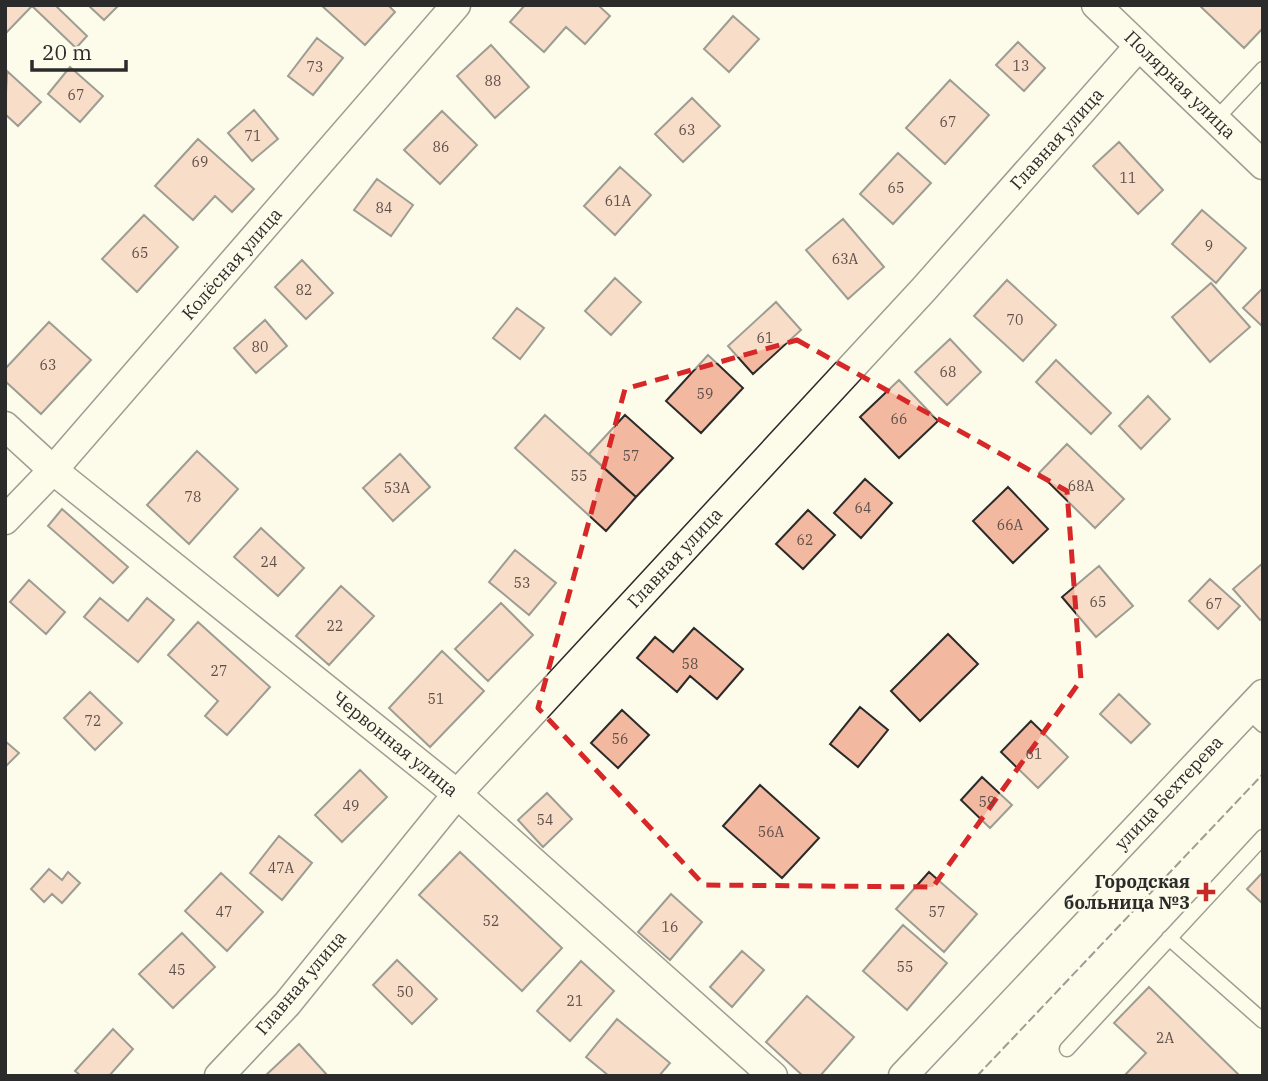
<svg xmlns="http://www.w3.org/2000/svg" width="1268" height="1081" viewBox="0 0 1268 1081" font-family="'IBM Plex Serif',serif">
  <rect width="100%" height="100%" fill="#fdfbea"/>
  <path fill="#f2b8a0" stroke="#2b2b2b" stroke-width="2" d="M 5,5 L 55,5 L 87,36 L 76,48 L 32,6 L 5,34 Z
    M 88,5 L 119,5 L 104,20 Z
    M 321,5 L 388,5 L 395,12 L 365,45 Z
    M 525,5 L 598,5 L 610,16 L 585,44 L 566,27 L 544,52 L 510,22 Z
    M 1199,5 L 1263,5 L 1263,28 L 1244,48 Z
    M 733,16 L 759,39 L 729,72 L 704,49 Z
    M 317,38 L 343,58 L 313,95 L 288,76 Z
    M 1018,42 L 1045,68 L 1024,91 L 996,65 Z
    M 491,45 L 529,87 L 495,118 L 457,76 Z
    M 70,67 L 103,96 L 80,122 L 48,94 Z
    M 7,71 L 41,102 L 18,126 L 5,114 Z
    M 950,80 L 989,115 L 945,164 L 906,128 Z
    M 692,98 L 720,126 L 683,162 L 655,134 Z
    M 254,110 L 278,139 L 252,161 L 228,133 Z
    M 442,111 L 477,145 L 440,184 L 404,150 Z
    M 198,139 L 254,189 L 232,212 L 215,196 L 193,220 L 155,186 Z
    M 1119,142 L 1163,190 L 1138,214 L 1093,166 Z
    M 898,153 L 931,183 L 893,224 L 860,194 Z
    M 620,167 L 651,195 L 615,235 L 584,206 Z
    M 377,179 L 413,205 L 391,236 L 354,210 Z
    M 1202,210 L 1246,248 L 1216,283 L 1172,244 Z
    M 144,215 L 178,247 L 137,292 L 102,259 Z
    M 843,219 L 884,267 L 848,299 L 806,250 Z
    M 302,260 L 333,293 L 306,319 L 275,287 Z
    M 615,278 L 641,302 L 611,335 L 585,311 Z
    M 1007,280 L 1056,325 L 1023,361 L 974,316 Z
    M 1211,283 L 1250,327 L 1210,362 L 1172,317 Z
    M 1263,288 L 1263,327 L 1243,308 Z
    M 776,302 L 801,330 L 753,374 L 728,346 Z
    M 517,308 L 544,328 L 520,359 L 493,338 Z
    M 265,320 L 287,346 L 256,373 L 234,348 Z
    M 49,322 L 91,360 L 41,414 L 5,381 L 5,369 Z
    M 950,339 L 981,372 L 947,405 L 915,372 Z
    M 708,355 L 743,388 L 701,433 L 666,401 Z
    M 1056,360 L 1111,413 L 1091,434 L 1036,382 Z
    M 899,380 L 938,421 L 899,458 L 860,417 Z
    M 1148,396 L 1170,419 L 1141,449 L 1119,426 Z
    M 545,415 L 636,497 L 606,531 L 515,448 Z
    M 625,415 L 673,458 L 636,497 L 589,454 Z
    M 1067,444 L 1124,499 L 1095,528 L 1039,473 Z
    M 197,451 L 238,489 L 189,544 L 147,505 Z
    M 400,454 L 430,487 L 393,521 L 363,488 Z
    M 865,479 L 892,503 L 861,538 L 834,513 Z
    M 1008,487 L 1048,529 L 1013,563 L 973,521 Z
    M 62,509 L 128,567 L 113,583 L 48,526 Z
    M 808,510 L 835,535 L 803,569 L 776,544 Z
    M 261,528 L 304,568 L 278,596 L 234,557 Z
    M 515,550 L 556,583 L 529,615 L 489,582 Z
    M 1263,563 L 1263,618 L 1260,620 L 1233,589 Z
    M 1099,566 L 1133,606 L 1096,637 L 1062,597 Z
    M 1210,579 L 1240,606 L 1218,629 L 1189,601 Z
    M 29,580 L 65,612 L 46,634 L 10,602 Z
    M 341,586 L 374,616 L 329,665 L 296,636 Z
    M 100,598 L 128,621 L 147,598 L 174,620 L 138,662 L 84,617 Z
    M 501,603 L 533,635 L 488,681 L 455,649 Z
    M 198,622 L 270,687 L 227,735 L 205,716 L 218,701 L 168,655 Z
    M 694,628 L 743,669 L 717,699 L 690,676 L 677,692 L 637,658 L 655,637 L 673,652 Z
    M 948,634 L 978,664 L 920,721 L 891,691 Z
    M 442,651 L 484,691 L 430,747 L 389,708 Z
    M 90,692 L 122,723 L 95,750 L 64,718 Z
    M 1119,694 L 1150,724 L 1131,743 L 1100,714 Z
    M 860,707 L 888,730 L 858,767 L 830,744 Z
    M 622,710 L 649,735 L 618,768 L 591,743 Z
    M 1031,721 L 1068,757 L 1038,788 L 1001,752 Z
    M 5,741 L 19,753 L 5,767 Z
    M 360,770 L 387,797 L 342,842 L 315,815 Z
    M 982,777 L 1012,805 L 990,828 L 961,800 Z
    M 760,785 L 819,838 L 782,878 L 723,826 Z
    M 547,793 L 572,819 L 543,847 L 518,820 Z
    M 279,836 L 312,863 L 282,900 L 250,873 Z
    M 460,852 L 562,948 L 522,991 L 419,895 Z
    M 49,869 L 62,880 L 68,872 L 80,883 L 62,903 L 52,894 L 44,902 L 31,889 Z
    M 929,872 L 977,914 L 944,952 L 896,909 Z
    M 1263,872 L 1263,904 L 1247,889 Z
    M 221,873 L 263,912 L 227,951 L 185,911 Z
    M 671,894 L 702,922 L 670,960 L 638,932 Z
    M 903,925 L 947,963 L 907,1010 L 863,971 Z
    M 182,933 L 215,967 L 173,1008 L 139,974 Z
    M 742,951 L 764,970 L 732,1007 L 710,987 Z
    M 397,960 L 437,999 L 412,1024 L 373,985 Z
    M 581,961 L 614,991 L 570,1041 L 537,1011 Z
    M 1149,987 L 1240,1076 L 1124,1076 L 1146,1053 L 1114,1023 Z
    M 807,996 L 854,1037 L 820,1076 L 803,1076 L 766,1042 Z
    M 617,1019 L 670,1063 L 659,1076 L 609,1076 L 586,1057 Z
    M 113,1029 L 133,1049 L 109,1076 L 81,1076 L 75,1071 Z
    M 299,1044 L 328,1076 L 265,1076 Z"/>
  <g fill="none" stroke-linecap="round" stroke-linejoin="round">
    <g stroke="#2b2b2b" stroke-width="17">
      <path id="lane" d="M 1216,119 L 1263,69
        M 1247,710 L 1263,725
        M 1169,938 L 1263,1021
        M 1067,1049 L 1263,837"/>
    </g>
    <g stroke="#2b2b2b" stroke-width="31">
      <path id="street" d="M 1096,5 L 1263,165
        M 5,426 L 53,470 L 457,794 L 773,1076
        M 5,520 L 53,470 L 456,5
        M 219,1076 L 287,1004 L 457,794 L 924,289 L 1139,46
        M 903,1076 L 1263,694"/>
    </g>
    <use href="#lane" stroke="#fdfbea" stroke-width="14"/>
    <use href="#street" stroke="#fdfbea" stroke-width="28"/>
    <path stroke="#2b2b2b" stroke-width="2" stroke-dasharray="9 3.5" stroke-linecap="butt" d="M 977,1076 L 1263,774"/>
  </g>
  <path d="M0 0H1268V1081H0ZM 797,340 L 1067,491 L 1081,680 L 933,887 L 704,885 L 538,708 L 625,389 Z" fill="#fdfbea" fill-opacity=".55" fill-rule="evenodd"/>
  <path fill="none" stroke="#d62828" stroke-width="5" stroke-dasharray="14 9" stroke-linejoin="round" d="M 797,340 L 1067,491 L 1081,680 L 933,887 L 704,885 L 538,708 L 625,389 Z"/>
  <path fill="#c62828" stroke="#fdfbea" stroke-width="2.5" d="M1202.5 881.5h7v7h7v7h-7v7h-7v-7h-7v-7h7z"/>
  <g text-anchor="middle" stroke-width="5" stroke-linejoin="round" paint-order="stroke">
    <g font-size="14" fill="#5d4e48">
      <text x="1021" y="71">13</text>
      <text x="315" y="72">73</text>
      <text x="493" y="86">88</text>
      <text x="76" y="100">67</text>
      <text x="948" y="127">67</text>
      <text x="687" y="135">63</text>
      <text x="253" y="141">71</text>
      <text x="441" y="152">86</text>
      <text x="200" y="167">69</text>
      <text x="1128" y="183">11</text>
      <text x="896" y="193">65</text>
      <text x="618" y="206">61А</text>
      <text x="384" y="213">84</text>
      <text x="1209" y="251">9</text>
      <text x="140" y="258">65</text>
      <text x="845" y="264">63А</text>
      <text x="304" y="295">82</text>
      <text x="1015" y="325">70</text>
      <text x="765" y="343">61</text>
      <text x="260" y="352">80</text>
      <text x="48" y="370">63</text>
      <text x="948" y="377">68</text>
      <text x="705" y="399">59</text>
      <text x="899" y="424">66</text>
      <text x="631" y="461">57</text>
      <text x="579" y="481">55</text>
      <text x="1081" y="491">68А</text>
      <text x="397" y="493">53А</text>
      <text x="193" y="502">78</text>
      <text x="863" y="513">64</text>
      <text x="1010" y="530">66А</text>
      <text x="805" y="545">62</text>
      <text x="269" y="567">24</text>
      <text x="522" y="588">53</text>
      <text x="1098" y="607">65</text>
      <text x="1214" y="609">67</text>
      <text x="335" y="631">22</text>
      <text x="690" y="669">58</text>
      <text x="219" y="676">27</text>
      <text x="436" y="704">51</text>
      <text x="93" y="726">72</text>
      <text x="620" y="744">56</text>
      <text x="1034" y="759">61</text>
      <text x="987" y="807">59</text>
      <text x="351" y="811">49</text>
      <text x="545" y="825">54</text>
      <text x="771" y="837">56А</text>
      <text x="281" y="873">47А</text>
      <text x="224" y="917">47</text>
      <text x="937" y="917">57</text>
      <text x="491" y="926">52</text>
      <text x="670" y="932">16</text>
      <text x="905" y="972">55</text>
      <text x="177" y="975">45</text>
      <text x="405" y="997">50</text>
      <text x="575" y="1006">21</text>
      <text x="1165" y="1043">2А</text>
    </g>
    <g font-size="18" fill="#2b2b2b" stroke="#fdfbea">
      <text transform="translate(1180 85) rotate(44)" y="6">Полярная улица</text>
      <text transform="translate(1057 139) rotate(-48)" y="6">Главная улица</text>
      <text transform="translate(232 264) rotate(-49)" y="6">Колёсная улица</text>
      <text transform="translate(675 558) rotate(-47)" y="6">Главная улица</text>
      <text transform="translate(395 744) rotate(39)" y="6">Червонная улица</text>
      <text transform="translate(1169 793) rotate(-47)" y="6">улица Бехтерева</text>
      <text transform="translate(301 983) rotate(-50)" y="6">Главная улица</text>
    </g>
    <g font-size="18" font-weight="bold" fill="#2b2b2b" stroke="#fdfbea" text-anchor="end">
      <text x="1190" y="888">Городская<tspan x="1190" dy="21">больница №3</tspan></text>
    </g>
  </g>
  <rect width="1268" height="1081" fill="none" stroke="#2b2b2b" stroke-width="14"/>
  <path d="M32 60v10h94v-10" fill="none" stroke="#2b2b2b" stroke-width="3.5"/>
  <text x="42" y="60" font-size="21" fill="#2b2b2b" stroke="#fdfbea" stroke-width="5" paint-order="stroke">20 m</text>
</svg>
